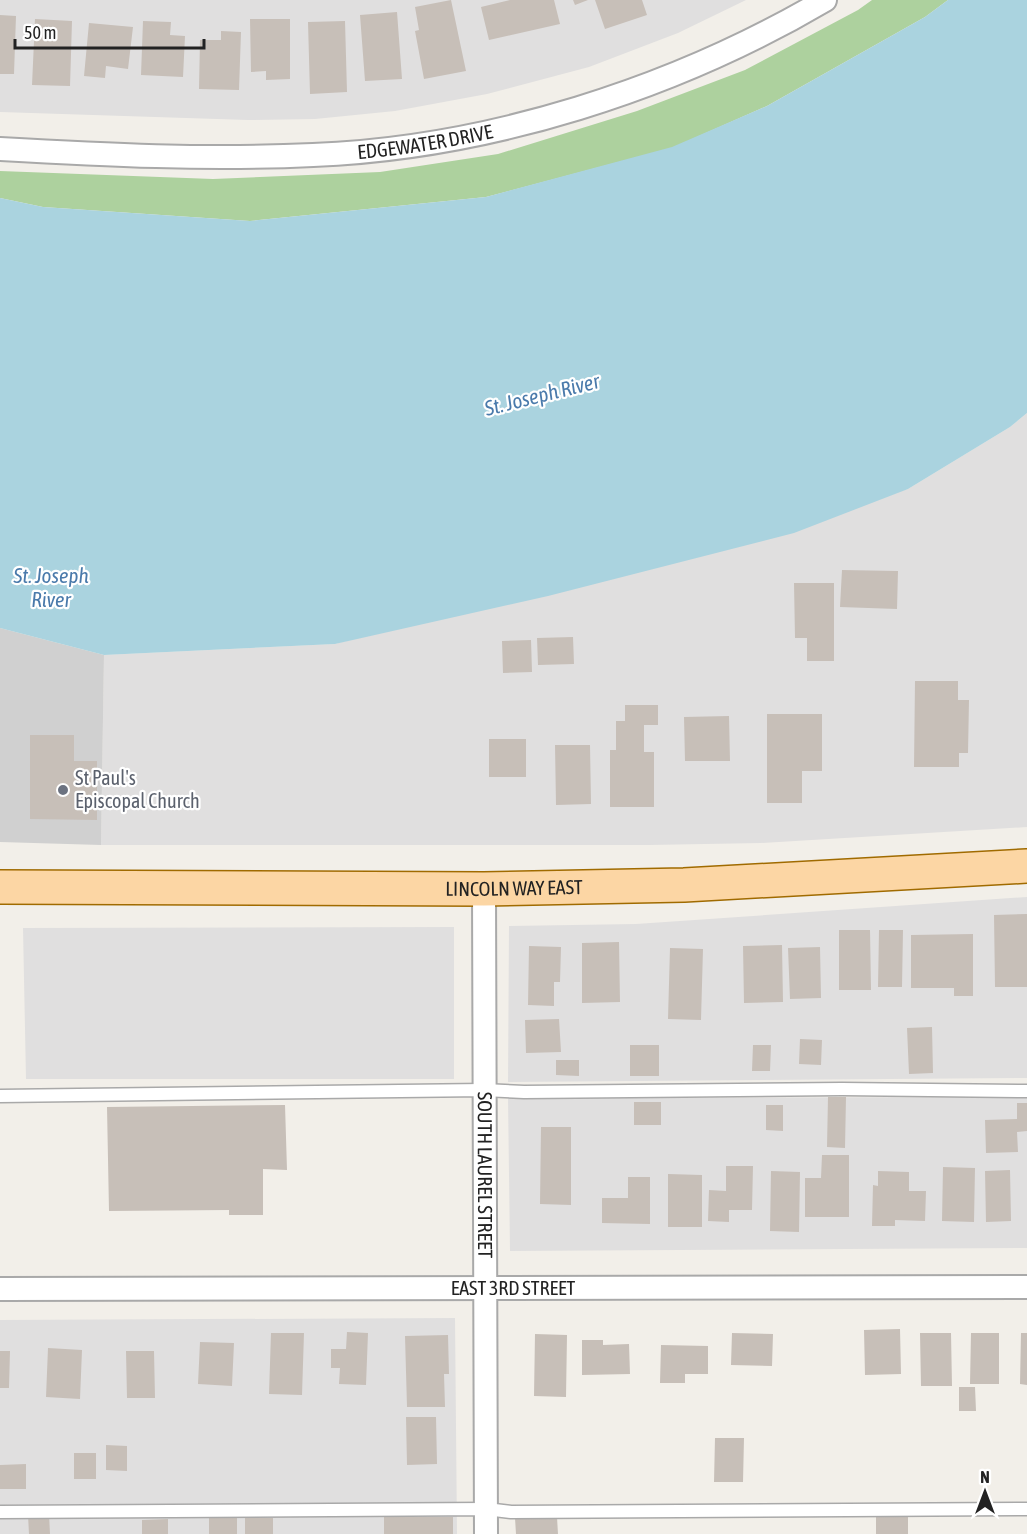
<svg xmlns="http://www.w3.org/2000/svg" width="1027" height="1534" viewBox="0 0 1027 1534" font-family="'Asap Condensed',sans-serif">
  <rect width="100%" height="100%" fill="#f2efe9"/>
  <path fill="#e0dfdf" d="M 0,0 L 746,0 L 678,33 L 589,67 L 487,94 L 395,111 L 315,119 L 248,120 L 0,112 Z
    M 1027,413 L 1027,827 L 761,843 L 649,845 L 101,845 L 104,655 L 335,644 L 908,489 L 1010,427 Z
    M 1027,897 L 1027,1078 L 508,1082 L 509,926 L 636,924 Z
    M 454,927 L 454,1079 L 26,1079 L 23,928 Z
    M 1027,1097 L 1027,1248 L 510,1251 L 508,1098 Z
    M 455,1318 L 457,1534 L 0,1534 L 0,1320 Z"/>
  <path fill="#d0d0d0" d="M 0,628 L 104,655 L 101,845 L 0,842 Z"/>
  <path fill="#add19e" d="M 872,0 L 948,0 L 925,17 L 767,106 L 672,148 L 486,197 L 250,221 L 43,207 L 0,198 L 0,171 L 213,179 L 380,172 L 498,154 L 637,111 L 745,70 L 858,10 Z"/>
  <path fill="#aad3df" d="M 948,0 L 1027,0 L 1027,413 L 1010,427 L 908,489 L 794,533 L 548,596 L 335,644 L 104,655 L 0,628 L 0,198 L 43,207 L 250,221 L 486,197 L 672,147 L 767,106 L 925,17 Z"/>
  <path fill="#c7bfb8" d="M 451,0 L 466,71 L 424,79 L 415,31 L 419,30 L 415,7 Z
    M 510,0 L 554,0 L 560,24 L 489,40 L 481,7 Z
    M 573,0 L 588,0 L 575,5 Z
    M 595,0 L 642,0 L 647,15 L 605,29 Z
    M 397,12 L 402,79 L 365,81 L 360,15 Z
    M 0,15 L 16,16 L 14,74 L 0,74 Z
    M 35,19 L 72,21 L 70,86 L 32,85 Z
    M 250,19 L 290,19 L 290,79 L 266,80 L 266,71 L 251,72 Z
    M 143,21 L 171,22 L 170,35 L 185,36 L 183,77 L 141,75 Z
    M 345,21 L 347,92 L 310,94 L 308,22 Z
    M 89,23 L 133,27 L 128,69 L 106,66 L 105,78 L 84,76 Z
    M 221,31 L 241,32 L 239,90 L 199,89 L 200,40 L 221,40 Z
    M 842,570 L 898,571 L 897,609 L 840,607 Z
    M 794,583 L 834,583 L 834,661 L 807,661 L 807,638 L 795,638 Z
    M 573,637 L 574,664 L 538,665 L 537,638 Z
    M 531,640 L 532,672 L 503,673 L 502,641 Z
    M 915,681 L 958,681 L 958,700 L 969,700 L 968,753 L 959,753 L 959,767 L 914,767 Z
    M 625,705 L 658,705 L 658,725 L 644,725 L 644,752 L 654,752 L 654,807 L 610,807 L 610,750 L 616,750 L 616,721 L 625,721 Z
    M 767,714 L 822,714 L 822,771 L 802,771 L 802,803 L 767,803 Z
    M 729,716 L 730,761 L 685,761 L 684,717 Z
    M 30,735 L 74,735 L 74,761 L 97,761 L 97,820 L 30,819 Z
    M 489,739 L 526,739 L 526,777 L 489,777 Z
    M 555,745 L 590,745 L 591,804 L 556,805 Z
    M 1027,914 L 1027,987 L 995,987 L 994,915 Z
    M 839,930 L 870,930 L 871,990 L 839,990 Z
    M 879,930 L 903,930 L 902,987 L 878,987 Z
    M 973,934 L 973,996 L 954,996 L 954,988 L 911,988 L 911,935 Z
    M 619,942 L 620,1002 L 582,1003 L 582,943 Z
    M 782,945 L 783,1002 L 744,1003 L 743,946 Z
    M 529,946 L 561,947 L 560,982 L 554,982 L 554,1006 L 528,1005 Z
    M 820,947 L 821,998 L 790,999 L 788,948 Z
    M 670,948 L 703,949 L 701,1020 L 668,1019 Z
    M 559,1019 L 561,1052 L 526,1053 L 525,1020 Z
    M 932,1027 L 933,1073 L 909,1074 L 907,1028 Z
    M 800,1039 L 822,1040 L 821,1065 L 799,1064 Z
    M 630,1045 L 659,1045 L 659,1076 L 630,1076 Z
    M 753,1045 L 771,1045 L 770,1071 L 752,1071 Z
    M 556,1060 L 579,1060 L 579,1076 L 556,1075 Z
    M 828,1097 L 846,1097 L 845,1148 L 827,1147 Z
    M 634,1102 L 661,1102 L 661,1125 L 634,1125 Z
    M 1017,1103 L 1027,1103 L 1027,1131 L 1017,1132 L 1018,1152 L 986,1153 L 985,1120 L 1017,1119 Z
    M 285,1105 L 287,1170 L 263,1169 L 263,1215 L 229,1215 L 229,1210 L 109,1211 L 107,1107 Z
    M 766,1105 L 783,1105 L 783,1131 L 766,1130 Z
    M 541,1127 L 571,1127 L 571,1205 L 540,1204 Z
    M 822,1155 L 849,1155 L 849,1217 L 805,1217 L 805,1178 L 821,1178 Z
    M 726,1166 L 753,1166 L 752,1210 L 729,1210 L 729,1222 L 708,1221 L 709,1190 L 726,1191 Z
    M 943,1167 L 975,1168 L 974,1222 L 942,1221 Z
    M 1010,1170 L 1011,1221 L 986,1222 L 985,1171 Z
    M 771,1171 L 800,1172 L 799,1232 L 770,1231 Z
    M 878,1171 L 909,1172 L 909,1191 L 926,1191 L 925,1221 L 895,1220 L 895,1226 L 872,1226 L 873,1185 L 878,1186 Z
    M 668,1174 L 702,1175 L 702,1227 L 668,1227 Z
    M 628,1177 L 650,1177 L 650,1224 L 602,1223 L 602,1198 L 628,1198 Z
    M 900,1329 L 901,1374 L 865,1375 L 864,1330 Z
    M 347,1332 L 368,1333 L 366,1385 L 339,1384 L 340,1368 L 331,1368 L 331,1349 L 346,1349 Z
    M 271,1333 L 304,1333 L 302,1395 L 269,1394 Z
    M 732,1333 L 773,1334 L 772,1366 L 731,1365 Z
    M 920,1333 L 951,1333 L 952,1386 L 921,1386 Z
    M 971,1333 L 999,1333 L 999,1384 L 970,1384 Z
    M 1021,1333 L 1027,1333 L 1027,1385 L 1020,1384 Z
    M 535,1334 L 567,1335 L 566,1397 L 534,1396 Z
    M 448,1335 L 449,1374 L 444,1374 L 445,1407 L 407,1407 L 405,1336 Z
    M 582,1340 L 603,1340 L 603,1345 L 629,1344 L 630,1374 L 582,1375 Z
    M 200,1342 L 234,1343 L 232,1386 L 198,1384 Z
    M 661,1345 L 708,1346 L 708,1374 L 685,1374 L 685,1383 L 660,1383 Z
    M 48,1348 L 82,1350 L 80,1399 L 46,1397 Z
    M 0,1351 L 10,1351 L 9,1388 L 0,1388 Z
    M 126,1351 L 154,1351 L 155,1398 L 127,1398 Z
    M 959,1387 L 975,1387 L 976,1411 L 959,1411 Z
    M 406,1417 L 436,1417 L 437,1464 L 407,1465 Z
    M 715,1438 L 744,1438 L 743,1482 L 714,1482 Z
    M 106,1445 L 127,1446 L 127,1471 L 106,1470 Z
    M 74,1453 L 96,1453 L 96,1479 L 74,1479 Z
    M 26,1464 L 26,1489 L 0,1489 L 0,1465 Z
    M 49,1514 L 50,1534 L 29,1534 L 28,1515 Z
    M 384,1517 L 453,1517 L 453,1534 L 384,1534 Z
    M 557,1517 L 558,1534 L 516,1534 L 515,1518 Z
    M 876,1517 L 908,1517 L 908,1534 L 876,1534 Z
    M 209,1518 L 237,1518 L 237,1534 L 209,1534 Z
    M 245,1518 L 273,1518 L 273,1534 L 245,1534 Z
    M 168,1519 L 168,1534 L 142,1534 L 142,1520 Z"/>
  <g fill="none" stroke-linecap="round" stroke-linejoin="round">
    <g stroke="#a9a9a9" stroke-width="15">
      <path id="lane" d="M 0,1096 L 484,1090 L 524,1092 L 842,1089 L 1027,1091
        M 0,1512 L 486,1509 L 511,1512 L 1027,1509"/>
    </g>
    <g stroke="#a9a9a9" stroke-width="26">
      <g id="street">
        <path id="s1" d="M 0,149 C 104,155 209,160 313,155 C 489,148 674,89 825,0"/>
        <path id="s2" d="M 484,889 L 486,1534"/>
        <path id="s3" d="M 0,1289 L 1027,1287"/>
      </g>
    </g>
    <g stroke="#a06b00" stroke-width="36">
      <g id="primary">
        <path id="s4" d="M 0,887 L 484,889 L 684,885 L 1027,866"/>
      </g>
    </g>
    <use href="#lane" stroke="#fff" stroke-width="12"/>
    <use href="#street" stroke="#fff" stroke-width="22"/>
    <use href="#primary" stroke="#fcd6a4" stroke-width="33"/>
  </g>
  <circle fill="#6b7280" stroke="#fff" stroke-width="2" cx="63" cy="790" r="6"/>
  <g text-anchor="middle" stroke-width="4.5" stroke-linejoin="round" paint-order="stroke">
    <g font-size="20" fill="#222" stroke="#fff">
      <text dy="7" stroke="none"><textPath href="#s1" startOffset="426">EDGEWATER DRIVE</textPath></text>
      <text dy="7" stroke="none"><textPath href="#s4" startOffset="514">LINCOLN WAY EAST</textPath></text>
      <text dy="7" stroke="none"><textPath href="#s2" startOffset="286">SOUTH LAUREL STREET</textPath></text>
      <text dy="7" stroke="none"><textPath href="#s3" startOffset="513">EAST 3RD STREET</textPath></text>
    </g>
    <g font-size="20" fill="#5b616d" stroke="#fff" text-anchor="start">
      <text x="75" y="785">St Paul's<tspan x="75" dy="23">Episcopal Church</tspan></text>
    </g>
    <g font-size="21" font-style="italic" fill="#4a7aab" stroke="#fff">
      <text transform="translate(542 395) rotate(-14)" y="7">St. Joseph River</text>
      <text x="51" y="583">St. Joseph<tspan x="51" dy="24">River</tspan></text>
    </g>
  </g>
  <g transform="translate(985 1492)" stroke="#ffffff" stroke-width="4.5" paint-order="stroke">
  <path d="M0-4.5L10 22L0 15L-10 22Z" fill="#222222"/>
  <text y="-9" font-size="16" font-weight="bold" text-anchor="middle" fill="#222222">N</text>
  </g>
  <path d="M15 39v9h189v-9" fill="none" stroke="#222222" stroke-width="3"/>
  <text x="24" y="39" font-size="18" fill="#222222" stroke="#ffffff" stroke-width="4.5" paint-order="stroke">50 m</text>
</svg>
